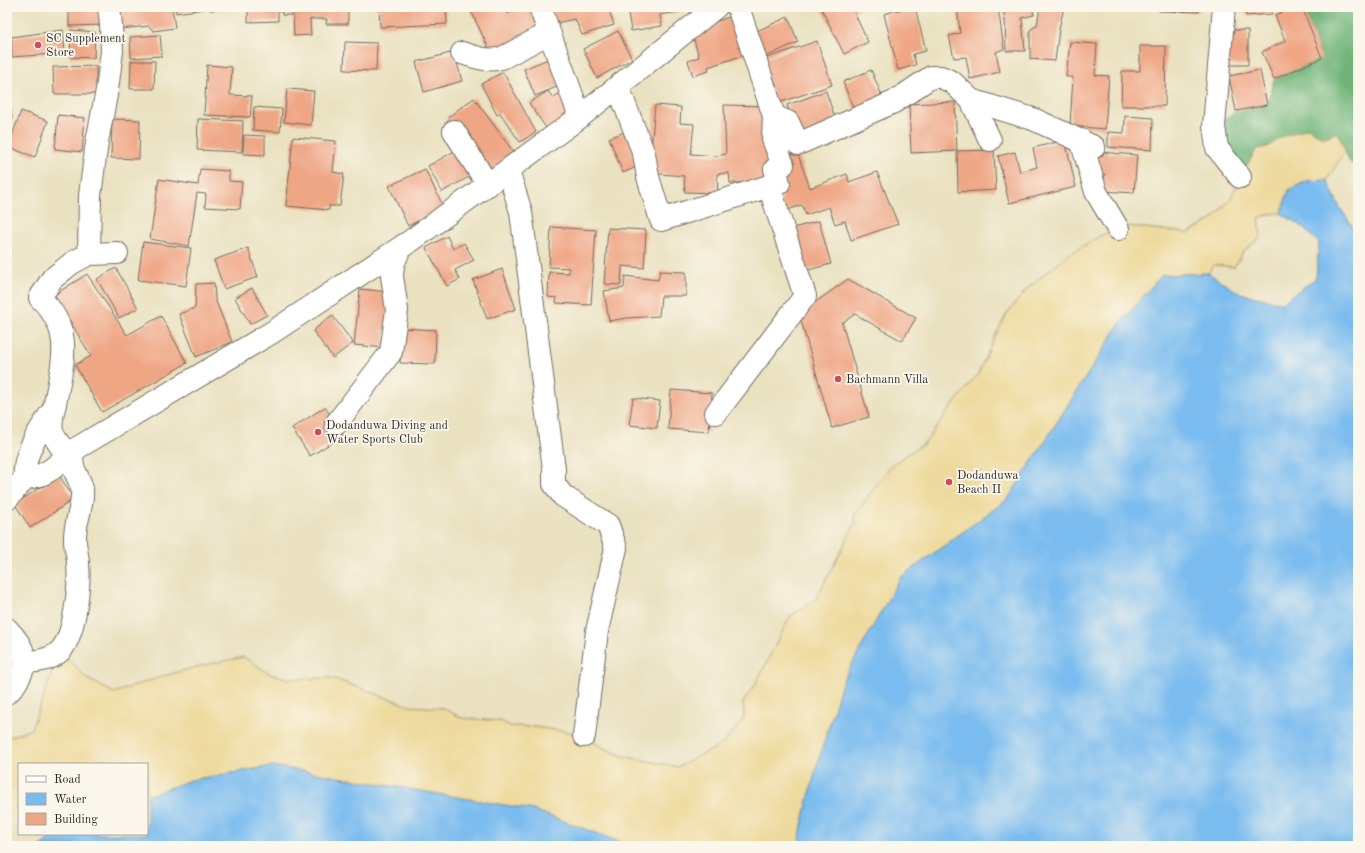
<svg xmlns="http://www.w3.org/2000/svg" width="1365" height="853" viewBox="0 0 1365 853" font-family="'Old Standard TT',serif">
  <rect width="100%" height="100%" fill="#fbf7ec"/>
  <filter id="ink" filterUnits="userSpaceOnUse"><feTurbulence type="fractalNoise" baseFrequency=".025" numOctaves="2"/><feDisplacementMap in="SourceGraphic" scale="8" xChannelSelector="R" yChannelSelector="G"/><feConvolveMatrix kernelMatrix="1 2 1 2 8 2 1 2 1" color-interpolation-filters="sRGB"/></filter>
  <filter id="wash" filterUnits="userSpaceOnUse"><feTurbulence type="fractalNoise" baseFrequency=".012" numOctaves="4" result="noise"/><feDisplacementMap in="SourceGraphic" scale="16" xChannelSelector="R" yChannelSelector="G"/><feGaussianBlur stdDeviation="0.9" result="paint"/><feColorMatrix in="noise" values="0 0 0 0 0 0 0 0 0 0 0 0 0 0 0 0 0 1.4 0 .05"/><feComposite in="paint" operator="in"/></filter>
  <g filter="url(#wash)">
    <rect width="100%" height="100%" fill="#eae1c0"/>
    <path fill="#6fb478" stroke="#4d7052" d="M 1302,7 L 1358,7 L 1358,173 L 1356,168 L 1349,161 L 1338,132 L 1323,138 L 1282,137 L 1268,147 L 1257,149 L 1242,173 L 1214,126 L 1236,111 L 1267,105 L 1274,79 L 1322,58 Z"/>
    <path fill="#eeda9e" stroke="#8c8264" d="M 1308,128 L 1323,138 L 1338,132 L 1345,151 L 1327,180 L 1307,181 L 1289,190 L 1281,213 L 1269,214 L 1259,218 L 1261,237 L 1243,252 L 1234,267 L 1214,265 L 1208,273 L 1162,275 L 1121,322 L 1008,499 L 900,578 L 817,765 L 802,825 L 799,846 L 631,846 L 533,810 L 273,766 L 191,780 L 147,796 L 147,764 L 19,764 L 19,812 L 16,807 L 7,816 L 7,738 L 31,729 L 44,696 L 52,672 L 49,657 L 67,657 L 86,678 L 114,693 C 156,677 199,665 244,657 L 270,674 L 291,679 L 332,678 L 410,706 L 443,708 L 462,718 L 501,721 L 510,726 L 535,727 L 569,732 L 584,736 L 600,746 L 623,756 L 678,767 L 723,744 L 744,718 L 743,702 L 754,687 L 790,616 L 816,599 L 856,522 L 854,516 L 891,465 L 925,443 L 951,407 L 978,374 L 995,336 L 1008,312 L 1028,288 L 1066,256 L 1102,235 L 1125,226 L 1189,233 L 1213,219 L 1231,198 L 1242,173 L 1257,149 L 1268,147 L 1282,137 Z"/>
    <path fill="#7abcef" stroke="#52748d" d="M 1327,180 L 1340,208 L 1356,231 L 1358,232 L 1358,846 L 799,846 L 802,825 L 817,765 L 843,680 L 900,578 L 1008,499 L 1121,322 L 1162,275 L 1208,273 L 1239,293 L 1282,303 L 1316,278 L 1319,243 L 1300,225 L 1281,213 L 1289,190 L 1307,181 Z
      M 273,766 L 533,810 L 631,846 L 40,846 L 55,834 L 147,834 L 147,796 L 191,780 Z"/>
    <g id="blocks">
      <path fill="#efa685" d="M 69,7 L 104,7 L 105,25 L 69,26 Z
        M 118,7 L 172,7 L 175,28 L 153,31 L 149,26 L 120,29 Z
        M 175,7 L 204,7 L 204,9 L 176,13 Z
        M 210,7 L 278,7 L 278,21 L 248,22 L 248,8 L 210,10 Z
        M 281,7 L 348,7 L 348,24 L 326,24 L 327,19 L 310,19 L 311,35 L 294,36 L 293,15 L 282,15 Z
        M 379,7 L 446,7 L 447,24 L 380,27 Z
        M 469,7 L 505,7 L 508,14 L 522,7 L 530,7 L 542,29 L 492,55 Z
        M 551,7 L 608,7 L 614,25 L 582,35 L 575,19 L 556,23 Z
        M 627,7 L 682,7 L 683,11 L 660,15 L 662,26 L 631,31 Z
        M 824,7 L 859,7 L 860,9 L 854,12 L 868,42 L 844,54 L 821,8 Z
        M 910,7 L 915,7 L 926,51 L 913,54 L 916,65 L 898,70 L 884,14 Z
        M 957,7 L 998,7 L 1004,49 L 996,52 L 1000,72 L 970,79 L 966,57 L 954,58 L 949,36 L 960,33 Z
        M 1003,7 L 1032,7 L 1034,15 L 1022,18 L 1025,51 L 1006,51 L 1005,21 Z
        M 1040,7 L 1064,7 L 1059,29 L 1055,61 L 1030,59 L 1030,30 L 1037,25 Z
        M 1159,7 L 1199,7 L 1199,12 L 1159,11 Z
        M 1245,7 L 1272,7 L 1272,14 L 1246,16 Z
        M 1296,7 L 1302,7 L 1322,58 L 1274,79 L 1262,52 L 1285,41 L 1275,15 Z
        M 738,14 L 750,53 L 708,67 L 709,71 L 693,76 L 688,61 L 699,57 L 691,30 Z
        M 788,17 L 798,42 L 761,59 L 750,34 Z
        M 63,30 L 65,53 L 12,57 L 11,37 Z
        M 71,30 L 95,32 L 94,58 L 70,57 Z
        M 1228,30 L 1248,30 L 1248,65 L 1228,65 Z
        M 618,31 L 632,59 L 597,78 L 583,49 Z
        M 160,35 L 162,56 L 131,58 L 130,37 Z
        M 817,41 L 832,85 L 775,104 L 761,60 Z
        M 345,42 L 377,43 L 376,71 L 344,70 Z
        M 1070,42 L 1097,44 L 1095,75 L 1109,76 L 1105,129 L 1070,126 L 1073,77 L 1066,77 Z
        M 1140,46 L 1166,46 L 1165,106 L 1121,106 L 1122,71 L 1140,71 Z
        M 454,52 L 462,81 L 424,92 L 416,62 Z
        M 553,57 L 564,84 L 535,96 L 524,69 Z
        M 131,61 L 155,61 L 154,89 L 130,89 Z
        M 207,65 L 232,67 L 230,95 L 252,96 L 250,117 L 204,115 Z
        M 96,66 L 96,94 L 54,94 L 53,67 Z
        M 871,70 L 883,98 L 854,110 L 843,82 Z
        M 1260,70 L 1267,105 L 1236,111 L 1229,76 Z
        M 503,72 L 536,132 L 520,142 L 500,113 L 497,115 L 481,84 Z
        M 7,85 L 8,85 L 12,119 L 7,120 Z
        M 287,89 L 314,91 L 311,125 L 284,122 Z
        M 564,90 L 577,109 L 548,131 L 529,103 L 548,91 L 553,98 Z
        M 826,91 L 837,124 L 798,137 L 787,105 Z
        M 474,98 L 515,154 L 489,173 L 448,117 Z
        M 955,102 L 957,151 L 911,153 L 909,104 Z
        M 655,105 L 681,107 L 680,123 L 694,124 L 691,154 L 716,156 L 726,154 L 724,105 L 767,106 L 773,183 L 730,183 L 729,173 L 717,174 L 718,193 L 685,192 L 684,176 L 649,173 Z
        M 254,107 L 282,109 L 280,132 L 253,130 Z
        M 21,111 L 48,121 L 35,157 L 8,147 Z
        M 58,115 L 85,118 L 82,152 L 55,149 Z
        M 1125,116 L 1153,118 L 1152,150 L 1108,147 L 1108,132 L 1124,133 Z
        M 112,119 L 140,120 L 139,159 L 111,158 Z
        M 198,119 L 243,121 L 242,152 L 197,150 Z
        M 630,130 L 643,164 L 623,173 L 609,138 Z
        M 789,130 L 810,188 L 847,174 L 849,182 L 877,172 L 898,224 L 851,240 L 845,221 L 835,224 L 829,207 L 806,215 L 802,205 L 782,212 L 776,135 Z
        M 244,135 L 265,136 L 265,155 L 243,154 Z
        M 293,137 L 336,141 L 333,172 L 344,174 L 340,206 L 329,206 L 329,210 L 286,206 Z
        M 1065,140 L 1076,187 L 1009,203 L 998,156 L 1015,152 L 1020,172 L 1037,167 L 1033,148 Z
        M 462,147 L 476,173 L 442,192 L 428,166 Z
        M 994,150 L 996,190 L 958,192 L 957,151 Z
        M 1098,152 L 1137,155 L 1134,193 L 1104,191 L 1105,174 L 1096,173 Z
        M 200,169 L 229,171 L 229,181 L 242,182 L 240,209 L 205,207 L 206,194 L 197,193 L 189,246 L 150,239 L 159,179 L 198,185 Z
        M 425,169 L 444,208 L 408,226 L 389,186 Z
        M 819,221 L 831,264 L 804,271 L 793,228 Z
        M 551,227 L 596,230 L 591,305 L 556,303 L 557,298 L 548,297 L 549,272 L 569,273 L 569,268 L 549,267 Z
        M 608,228 L 646,230 L 644,268 L 622,266 L 621,285 L 604,284 Z
        M 447,236 L 453,249 L 464,243 L 474,260 L 455,270 L 460,279 L 447,286 L 426,248 Z
        M 143,242 L 191,248 L 186,286 L 138,280 Z
        M 248,248 L 258,277 L 224,289 L 214,260 Z
        M 116,268 L 138,308 L 119,318 L 97,279 Z
        M 502,269 L 516,309 L 487,319 L 473,280 Z
        M 660,271 L 686,272 L 686,296 L 661,296 L 659,316 L 627,318 L 609,321 L 604,291 L 624,288 L 625,276 L 658,280 Z
        M 87,274 L 127,335 L 161,316 L 187,363 L 102,412 L 75,365 L 91,356 L 54,295 Z
        M 848,279 L 916,318 L 902,341 L 855,314 L 842,323 L 869,417 L 832,428 L 799,314 Z
        M 214,283 L 215,299 L 232,342 L 196,357 L 179,314 L 195,308 L 196,284 Z
        M 252,288 L 267,315 L 250,324 L 235,298 Z
        M 360,289 L 389,292 L 384,348 L 354,345 Z
        M 332,315 L 353,343 L 333,358 L 313,331 Z
        M 402,328 L 436,330 L 435,364 L 400,363 Z
        M 671,390 L 712,393 L 709,432 L 668,429 Z
        M 633,398 L 660,401 L 657,428 L 629,425 Z
        M 325,407 L 343,436 L 310,456 L 292,428 Z
        M 59,475 L 74,499 L 30,528 L 15,504 Z"/>
    </g>
  </g>
  <g filter="url(#ink)">
    <use href="#blocks" fill-opacity="0" stroke="#6e6b5f" stroke-width="1"/>
    <g fill="none" stroke-linecap="round" stroke-linejoin="round">
      <g stroke="#6e6b5f" stroke-width="24">
        <path id="minor" d="M 540,7 L 580,117
          M 1224,7 L 1214,126 L 1217,148 L 1240,177
          M 462,53 C 475,57 488,62 502,58 L 549,33
          M 618,87 L 644,154 L 648,177 L 661,220 L 779,183 L 775,169 L 783,165 L 773,139 L 774,116 L 738,7
          M 971,100 L 990,140
          M 774,116 L 788,122 L 798,144 L 894,102 L 931,77 L 941,77 L 952,82 L 971,100 L 1033,119 L 1094,147
          M 454,131 L 488,185
          M 1081,140 L 1096,192 L 1118,229
          M 508,170 L 521,212 L 554,469 L 554,484 L 563,496 L 608,525 L 616,548 L 597,631 L 584,736
          M 89,254 L 90,195 L 97,142 L 107,90 L 112,51 L 111,25 L 109,7
          M 53,410 C 40,430 22,454 25,478 C 47,477 56,466 72,451 L 271,333 L 412,240 L 580,117 L 716,7
          M 716,413 L 805,296 L 769,186
          M 336,424 L 391,352 L 397,310 L 392,276 L 393,265 L 400,248
          M 72,451 L 61,447 C 58,442 53,436 52,431 C 50,422 53,412 55,404 C 62,362 75,332 40,298 L 52,279 L 72,263 L 89,254 L 117,253
          M 7,499 L 25,478
          M 7,629 C 14,636 22,647 24,656 C 27,667 15,687 7,693
          M 25,661 C 35,663 51,659 59,652 C 75,638 80,584 78,564 C 78,556 75,548 75,540 C 74,522 84,506 82,489 C 81,482 76,475 74,469 C 72,463 72,457 72,451"/>
      </g>
      <use href="#minor" stroke="#fff" stroke-width="22"/>
    </g>
  </g>
  <g fill="#d1495b" stroke="#fbf7ec" stroke-width="1.5">
    <circle cx="38" cy="45" r="4"/>
    <circle cx="838" cy="379" r="4"/>
    <circle cx="318" cy="432" r="4"/>
    <circle cx="949" cy="482" r="4"/>
  </g>
  <g text-anchor="middle" stroke-width="3.5" stroke-linejoin="round" paint-order="stroke">
    <g font-size="12" fill="#2b2b2b" stroke="#fbf7ec" text-anchor="start">
      <text x="46" y="42">SC Supplement<tspan x="46" dy="14">Store</tspan></text>
      <text x="846" y="383">Bachmann Villa</text>
      <text x="326" y="429">Dodanduwa Diving and<tspan x="326" dy="14">Water Sports Club</tspan></text>
      <text x="957" y="479">Dodanduwa<tspan x="957" dy="14">Beach II</tspan></text>
    </g>
  </g>
  <rect width="1365" height="853" fill="none" stroke="#fbf7ec" stroke-width="24"/>
  <rect x="18" y="763" width="130" height="72" fill="#fbf7ec" stroke="#a8a59f"/>
  <rect x="26" y="776" width="20" height="6" fill="#ffffff" stroke="#a8a59f"/>
  <text x="54" y="783" font-size="12" fill="#2b2b2b">Road</text>
  <rect x="26" y="793" width="20" height="12" fill="#7abcef" stroke="#a8a59f"/>
  <text x="54" y="803" font-size="12" fill="#2b2b2b">Water</text>
  <rect x="26" y="813" width="20" height="12" fill="#efa685" stroke="#a8a59f"/>
  <text x="54" y="823" font-size="12" fill="#2b2b2b">Building</text>
</svg>
